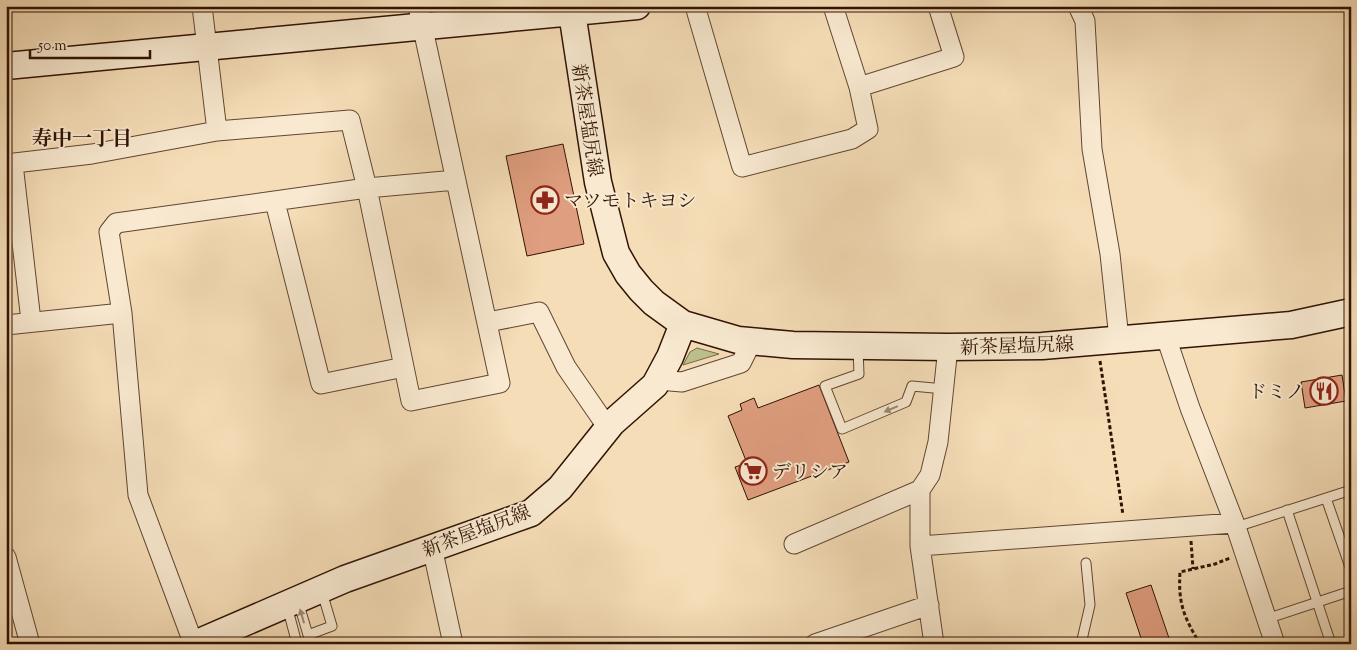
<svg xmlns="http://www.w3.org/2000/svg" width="1357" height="650" viewBox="0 0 1357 650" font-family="'Sorts Mill Goudy','Noto Serif JP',serif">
  <rect width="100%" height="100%" fill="#f5ddb7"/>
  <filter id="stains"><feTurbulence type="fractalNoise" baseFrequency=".004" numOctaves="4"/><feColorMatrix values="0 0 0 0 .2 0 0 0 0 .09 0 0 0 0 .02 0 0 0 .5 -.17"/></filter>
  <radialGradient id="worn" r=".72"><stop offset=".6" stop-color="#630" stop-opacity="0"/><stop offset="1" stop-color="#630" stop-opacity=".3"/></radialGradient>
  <path fill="#bdc08d" stroke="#766a48" d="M 697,348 L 719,354 L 683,365 L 690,352 Z"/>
  <path fill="#df9e7f" stroke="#301304" d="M 563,144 L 584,244 L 527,256 L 506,156 Z
    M 1342,375 L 1346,401 L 1305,408 L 1301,382 Z
    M 819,385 L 849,462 L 748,500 L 735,467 L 747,463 L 728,416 L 742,410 L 740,404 L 754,398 L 758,408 Z
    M 1151,585 L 1171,644 L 1143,644 L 1126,593 Z"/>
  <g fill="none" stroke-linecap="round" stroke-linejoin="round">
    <g stroke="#614631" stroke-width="11">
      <path id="lane" d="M 858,349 L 859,374 L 825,386 L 842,429 L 906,402 L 912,386 L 944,389
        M 1326,498 L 1351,570
        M 1287,510 L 1331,644
        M 1236,527 L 1351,490
        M 298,601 L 308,635 L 332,626 L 322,592
        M 287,606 L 297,644
        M 1266,619 L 1351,591
        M 1081,644 L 1090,605 L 1086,563"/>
    </g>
    <g stroke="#614631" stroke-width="21">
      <path id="street" d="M 202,6 L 217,131
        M 695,6 L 742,167 L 852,139 L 868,129 L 859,87 L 833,6
        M 1078,6 L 1085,21 L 1092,149 L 1110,254 L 1119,339
        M 859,87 L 954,57 L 938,6
        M 6,164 L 92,154 L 217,131 L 350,120 L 367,188 L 411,401 L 500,383 L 418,6
        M 13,164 L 31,321
        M 275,202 L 321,384 L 404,367
        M 488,322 L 539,312 L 566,367 L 608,428
        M 6,325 L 122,313
        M 1166,337 L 1190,408 L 1236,527 L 1275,644
        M 658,380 L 682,382 L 741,363 L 752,341
        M 794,544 L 920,490
        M 920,546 L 1234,523
        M 432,547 L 453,644
        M 6,557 L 30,644
        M 191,644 L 191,637 L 138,495 L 122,313 L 109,232 L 116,223 L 367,188 L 456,180
        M 815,644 L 929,605
        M 934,644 L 920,546 L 920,490 L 930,475 L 938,442 L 948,347"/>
    </g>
    <g stroke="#301304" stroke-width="29">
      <path id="secondary" d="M 571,6 L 598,182 L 616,253 L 628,274 L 641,290 L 654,303 L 683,324 L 738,340 L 793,345 L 948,347 L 1042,346 L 1291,325 L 1351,312
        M 6,66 L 637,6
        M 195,644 L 345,579 L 531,513 L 560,488 L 612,423 L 655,385 L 670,357 L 683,324"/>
    </g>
    <path stroke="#301304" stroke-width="3" stroke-dasharray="4 2.5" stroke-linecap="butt" d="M 1100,361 L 1123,515
      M 1191,541 L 1193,569
      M 1200,644 C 1184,617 1178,604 1180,572 L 1215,564 L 1230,558"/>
    <use href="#lane" stroke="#f8e9d0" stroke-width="9"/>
    <use href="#street" stroke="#f8e9d0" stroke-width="19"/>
    <use href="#secondary" stroke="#f8e9d0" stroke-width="26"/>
  </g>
  <defs><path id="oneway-solid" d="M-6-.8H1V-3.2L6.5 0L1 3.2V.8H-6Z" transform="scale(1.25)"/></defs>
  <g fill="#9e8974">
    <use href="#oneway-solid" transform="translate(891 409) rotate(157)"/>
    <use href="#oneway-solid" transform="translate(302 616) rotate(-106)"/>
  </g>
  <defs>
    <g id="pharmacy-ring" transform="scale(1.4375)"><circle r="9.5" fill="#f8e9d0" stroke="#8f2418" stroke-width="1.5"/><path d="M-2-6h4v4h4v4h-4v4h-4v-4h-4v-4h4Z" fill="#8f2418"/></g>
    <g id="restaurant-ring" transform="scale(1.4375)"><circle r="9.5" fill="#f8e9d0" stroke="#8f2418" stroke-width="1.5"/><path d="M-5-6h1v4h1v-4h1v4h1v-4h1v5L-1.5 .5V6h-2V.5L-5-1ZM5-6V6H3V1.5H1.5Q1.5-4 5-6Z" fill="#8f2418"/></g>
    <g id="supermarket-ring" transform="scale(1.4375)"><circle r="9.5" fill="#f8e9d0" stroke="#8f2418" stroke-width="1.5"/><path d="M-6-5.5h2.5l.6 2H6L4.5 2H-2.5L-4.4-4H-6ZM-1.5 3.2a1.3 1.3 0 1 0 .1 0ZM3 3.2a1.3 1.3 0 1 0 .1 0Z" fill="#8f2418"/></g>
  </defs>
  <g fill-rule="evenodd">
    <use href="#pharmacy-ring" x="545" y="200"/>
    <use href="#restaurant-ring" x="1324" y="391"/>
    <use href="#supermarket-ring" x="753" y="471"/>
  </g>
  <g text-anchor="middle" stroke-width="4" stroke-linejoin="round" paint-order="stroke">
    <g font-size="19" fill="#301304" stroke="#f8e9d0">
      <text transform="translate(588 120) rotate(81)" y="7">新茶屋塩尻線</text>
      <text transform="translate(1017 345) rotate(-2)" y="7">新茶屋塩尻線</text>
      <text transform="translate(476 530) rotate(-21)" y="7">新茶屋塩尻線</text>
    </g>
    <g font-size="19" fill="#301304" stroke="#f8e9d0" text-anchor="start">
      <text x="564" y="207">マツモトキヨシ</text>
      <text x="1305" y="398" text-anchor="end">ドミノ</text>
      <text x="772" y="478">デリシア</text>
    </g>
    <g font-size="20" font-weight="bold" fill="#301304" stroke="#f8e9d0">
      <text x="82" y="145">寿中一丁目</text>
    </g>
  </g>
  <rect width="1357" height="650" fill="none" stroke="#f5ddb7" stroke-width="25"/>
  <rect x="8" y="8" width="1342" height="635" fill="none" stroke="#301304" stroke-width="2.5"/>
  <rect x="12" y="12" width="1332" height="625" fill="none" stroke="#301304"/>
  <path d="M30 50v8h120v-8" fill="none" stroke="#301304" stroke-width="2.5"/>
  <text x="38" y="50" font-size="15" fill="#301304" stroke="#f8e9d0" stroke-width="4" paint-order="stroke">50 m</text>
  <rect width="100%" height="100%" filter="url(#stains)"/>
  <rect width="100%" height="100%" fill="url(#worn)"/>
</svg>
